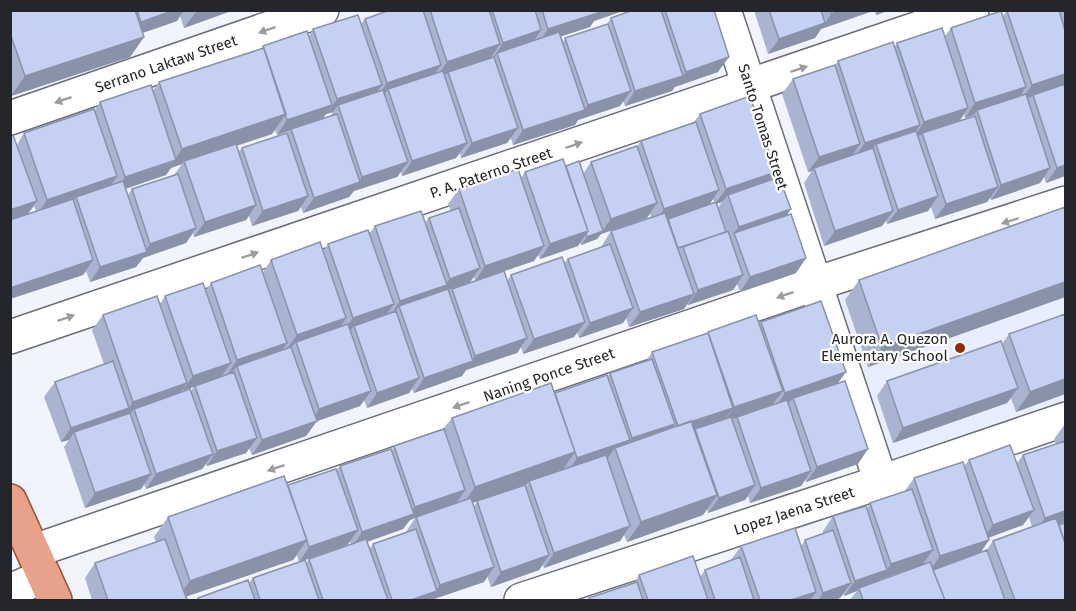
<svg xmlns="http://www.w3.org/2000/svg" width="1076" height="611" viewBox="0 0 1076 611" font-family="'Fira Sans',sans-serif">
  <rect width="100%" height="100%" fill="#f1f4fd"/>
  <path fill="#e8edff" d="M 1065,219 L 1065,399 L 891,459 L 837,297 Z"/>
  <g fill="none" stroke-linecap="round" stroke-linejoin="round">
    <g stroke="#6a6e7b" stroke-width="36">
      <path id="minor" d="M 724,10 L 881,482
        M 10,118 L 322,10
        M 10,337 L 972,10
        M 34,551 L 815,284 L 1066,203
        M 10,591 L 44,576
        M 521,600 L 881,482 L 1066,419"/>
    </g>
    <g stroke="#9a4e35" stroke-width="36">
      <path id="major" d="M 10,501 L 55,600"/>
    </g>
    <use href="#minor" stroke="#fff" stroke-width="33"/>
    <use href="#major" stroke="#e8a289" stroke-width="33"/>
  </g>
  <path fill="#a9b4d1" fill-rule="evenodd" d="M 10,10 L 234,10 L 184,28 L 180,16 L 177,21 L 142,33 L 144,37 L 130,57 L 11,96 Z
    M 390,10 L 626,10 L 594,21 L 590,27 L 561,36 L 563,42 L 565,38 L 607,24 L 611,18 L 633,10 L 714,10 L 718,72 L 675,86 L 672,91 L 625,106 L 623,101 L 620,106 L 578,120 L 575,125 L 513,145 L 511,138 L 507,143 L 461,158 L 460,153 L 456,158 L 402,176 L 401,172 L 397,177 L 354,191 L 349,197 L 303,213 L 301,207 L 298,211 L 252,226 L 249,216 L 246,220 L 194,237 L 193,233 L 186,243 L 143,258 L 136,267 L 90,282 L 86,271 L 83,275 L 10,299 L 17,145 L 24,133 L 95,110 L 100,102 L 153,91 L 159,82 L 261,49 L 263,46 L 309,36 L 313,29 L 361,24 L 365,19 ZM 333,112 L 330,116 L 322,119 L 326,114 ZM 275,130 L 277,135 L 289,131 L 287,134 L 242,148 L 238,152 L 236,146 L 272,134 ZM 182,164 L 174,175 L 132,189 L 128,195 L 126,189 L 166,175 L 171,168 ZM 34,206 L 36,211 L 28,214 Z
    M 754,10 L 871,10 L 870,12 L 821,29 L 815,38 L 768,54 Z
    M 874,10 L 890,10 L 876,15 Z
    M 1009,10 L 1065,10 L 1065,176 L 1046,183 L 1044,177 L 1040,183 L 991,200 L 990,198 L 987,202 L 935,219 L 931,207 L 928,211 L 887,224 L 886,221 L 882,226 L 824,246 L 804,183 L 812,171 L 808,172 L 782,94 L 793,79 L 835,65 L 838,61 L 895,46 L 897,43 L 945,36 L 951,28 L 1003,16 L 1007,11 ZM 964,114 L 965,118 L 974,115 L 972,117 L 959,122 Z
    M 700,114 L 771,180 L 806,258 L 796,273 L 740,292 L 737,284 L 733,290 L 688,305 L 687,304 L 684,309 L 629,327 L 626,318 L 623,323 L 579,338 L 577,332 L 574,337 L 523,354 L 521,347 L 517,353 L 466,370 L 462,376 L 414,393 L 412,389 L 409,393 L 367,408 L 364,400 L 360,406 L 317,421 L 306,436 L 252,455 L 249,448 L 246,453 L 207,466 L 206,464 L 202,469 L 146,489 L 144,484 L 141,489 L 85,508 L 64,447 L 69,440 L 61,442 L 44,397 L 55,382 L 104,364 L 92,330 L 103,315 L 160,304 L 165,296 L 206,290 L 211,283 L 263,272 L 271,260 L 323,251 L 328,244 L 369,234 L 375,226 L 425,223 L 429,218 L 451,211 L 448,204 L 459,189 L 521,178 L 525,172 L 566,166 L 583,174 L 591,162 L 637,147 L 641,141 L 693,123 ZM 713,199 L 715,203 L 709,205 ZM 722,202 L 718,208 L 716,204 ZM 650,213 L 651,218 L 611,231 L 601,247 L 568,259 L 564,263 L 511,275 L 507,281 L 504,271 L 534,261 L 538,255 L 540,259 L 578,246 L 580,242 L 581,245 L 597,239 L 601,234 L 647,218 ZM 474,277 L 475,281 L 470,283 ZM 194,387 L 191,391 L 181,392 L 182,390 Z
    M 1065,207 L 1065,297 L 868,367 L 845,300 L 859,280 Z
    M 761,322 L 838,383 L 858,464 L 806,482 L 805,479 L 801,486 L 750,503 L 748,496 L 745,500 L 708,513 L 707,509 L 703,515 L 627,542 L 624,535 L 620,541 L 544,568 L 543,565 L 539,570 L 491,587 L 487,576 L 484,582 L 431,600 L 196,600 L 198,598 L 249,583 L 253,578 L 306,563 L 309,559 L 351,544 L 350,542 L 347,545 L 299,562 L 297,555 L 293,560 L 185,597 L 187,600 L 92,600 L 85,578 L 95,563 L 156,542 L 154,537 L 168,517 L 288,486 L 336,471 L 340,466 L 392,450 L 394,446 L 443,429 L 452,418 L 555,393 L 608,376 L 610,373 L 646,361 L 652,352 L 707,333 L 708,332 L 759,324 ZM 527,484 L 526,486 L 477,501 L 474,507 L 472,503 ZM 415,518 L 406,532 L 373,544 L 370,548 L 367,542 L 403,529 L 410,520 Z
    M 1009,334 L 1065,394 L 1016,412 L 1011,398 L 1007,403 L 893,443 L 877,396 L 887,381 L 1002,344 Z
    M 1065,424 L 1065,522 L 1059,524 L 1065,600 L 850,600 L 857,591 L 844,596 L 843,594 L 840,598 L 834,600 L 587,600 L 589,598 L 634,583 L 639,575 L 700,577 L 705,570 L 731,560 L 741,546 L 801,546 L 805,540 L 823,534 L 823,531 L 833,516 L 867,509 L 870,503 L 905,491 L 914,478 L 964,466 L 969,460 L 1017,463 L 1023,455 L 1056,444 L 1054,439 ZM 1029,517 L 1032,527 L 993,541 L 986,551 L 980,553 L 988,538 L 1023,525 ZM 915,567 L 879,581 L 881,579 Z"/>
  <path fill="#8a92aa" d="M 175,10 L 184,10 L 177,21 L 131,37 L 141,22 Z
    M 201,10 L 234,10 L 184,28 L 195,13 Z
    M 601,10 L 626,10 L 594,21 L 590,27 L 538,44 L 548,29 L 600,12 Z
    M 842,10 L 871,10 L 870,12 L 821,29 L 815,38 L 768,54 L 779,39 L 825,23 L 831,14 Z
    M 879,10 L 890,10 L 876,15 Z
    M 541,30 L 531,45 L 497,53 L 495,57 L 493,58 L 503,43 Z
    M 144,37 L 130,57 L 11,96 L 25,76 Z
    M 500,44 L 490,59 L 448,72 L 447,74 L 436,77 L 447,62 Z
    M 729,57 L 718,72 L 675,87 L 686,72 Z
    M 441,65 L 431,80 L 388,89 L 384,95 L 376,98 L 387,83 Z
    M 1065,74 L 1065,86 L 1033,95 L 1031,97 L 1021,100 L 1032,85 Z
    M 683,76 L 672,91 L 625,106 L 635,91 Z
    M 382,85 L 371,100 L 338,105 L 333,112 L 326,114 L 337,99 Z
    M 1026,87 L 1016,102 L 977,110 L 974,115 L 965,118 L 975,103 Z
    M 631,91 L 620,106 L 578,120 L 575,125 L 513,145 L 523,130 L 584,110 L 588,105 Z
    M 332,105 L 322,120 L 291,129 L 289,131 L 277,135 L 287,120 Z
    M 968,108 L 958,123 L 922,133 L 921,135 L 914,137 L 924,122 Z
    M 286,114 L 272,134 L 185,163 L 184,161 L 182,164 L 171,168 L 166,175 L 115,192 L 125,177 L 173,162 L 182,149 Z
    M 920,125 L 910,140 L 876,144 L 869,153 L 854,158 L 865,143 Z
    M 518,128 L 507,143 L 461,158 L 472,143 Z
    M 467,143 L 456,158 L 402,176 L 412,161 Z
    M 860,144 L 850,159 L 814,168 L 812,171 L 808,172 L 819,157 Z
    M 408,162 L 397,177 L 354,191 L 349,197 L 303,213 L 314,198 L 358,183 L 362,177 Z
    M 1065,165 L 1065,176 L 1046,183 L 1057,168 Z
    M 1050,168 L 1040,183 L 991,200 L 1001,185 Z
    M 776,172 L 766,187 L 728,195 L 722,202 L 715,204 L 726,189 Z
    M 117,176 L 107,191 L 76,197 L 73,202 L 37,215 L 47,200 Z
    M 998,187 L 987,202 L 935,219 L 946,204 Z
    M 719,190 L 709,205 L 654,224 L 664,209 Z
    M 308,196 L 298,211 L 252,226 L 263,211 Z
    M 938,196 L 928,211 L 887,224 L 898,210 Z
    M 37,201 L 26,216 L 10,222 L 10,210 Z
    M 657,203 L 647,218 L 601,234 L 597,239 L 581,245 L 587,237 L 602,231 L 611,219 Z
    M 256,205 L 246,220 L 194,237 L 205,222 Z
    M 791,209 L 781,224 L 734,233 L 739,227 Z
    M 893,211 L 882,226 L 824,246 L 835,231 Z
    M 196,228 L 186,243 L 143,258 L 136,267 L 90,282 L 100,267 L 144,253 L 150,244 Z
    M 588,231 L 578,246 L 540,259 L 550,244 Z
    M 544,246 L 534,261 L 475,281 L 485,266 Z
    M 806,258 L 796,273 L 740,292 L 750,277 Z
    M 93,260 L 83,275 L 10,299 L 10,288 Z
    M 480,268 L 469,283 L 399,306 L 394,314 L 390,316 L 400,301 L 445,285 L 450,279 Z
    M 743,275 L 733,290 L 688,305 L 698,290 Z
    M 1065,282 L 1065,297 L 868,367 L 882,347 Z
    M 694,294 L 684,309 L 629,327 L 640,312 Z
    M 394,304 L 383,319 L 354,326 L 351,330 L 343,333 L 353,318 Z
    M 633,308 L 623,323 L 579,338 L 590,323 Z
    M 346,318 L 336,333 L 296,342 L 291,348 L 286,350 L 297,335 Z
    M 585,322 L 574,337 L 523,354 L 534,339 Z
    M 527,338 L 517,353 L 466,370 L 462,376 L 414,393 L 424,378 L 471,362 L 475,356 Z
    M 287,343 L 277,358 L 237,366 L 232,373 L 227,375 L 237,360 Z
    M 231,363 L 220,378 L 195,386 L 194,387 L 182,391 L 193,376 Z
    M 846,372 L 835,387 L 793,398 L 790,402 L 775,408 L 785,393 Z
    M 419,378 L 409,393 L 367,408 L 377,393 Z
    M 1065,379 L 1065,394 L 1016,412 L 1030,392 Z
    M 187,383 L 177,398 L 134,409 L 130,414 L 74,432 L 69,440 L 61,442 L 71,428 L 129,408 L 133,402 Z
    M 1018,388 L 1007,403 L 893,443 L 903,428 Z
    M 371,391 L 360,406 L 309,424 L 319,409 Z
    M 783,391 L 772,405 L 724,422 L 734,407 Z
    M 733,408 L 723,422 L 695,429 L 693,433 L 678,427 Z
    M 317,421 L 306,436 L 252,455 L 262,440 Z
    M 675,424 L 665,439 L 622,453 L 632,438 Z
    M 257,438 L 246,453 L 207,466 L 217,451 Z
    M 630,440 L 620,455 L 615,448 L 607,459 L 567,473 L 577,458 Z
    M 868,449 L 858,464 L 806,482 L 817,467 Z
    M 575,452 L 561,472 L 529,481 L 527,484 L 461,507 L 475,487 Z
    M 213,454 L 202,469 L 146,489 L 156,474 Z
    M 811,471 L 801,486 L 750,503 L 761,488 Z
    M 151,474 L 141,489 L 85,508 L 95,493 Z
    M 755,485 L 745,500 L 708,513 L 719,498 Z
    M 465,490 L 455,505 L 416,517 L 415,518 L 410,520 L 403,529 L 352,547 L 362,532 L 408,516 L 415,507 Z
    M 717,495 L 703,515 L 627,542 L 641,522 Z
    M 1034,510 L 1023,525 L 982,540 L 993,525 Z
    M 1065,511 L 1065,522 L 1034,533 L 1045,518 Z
    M 630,526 L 620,541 L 544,568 L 554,553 Z
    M 358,530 L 347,545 L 299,562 L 309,547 Z
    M 307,540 L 293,560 L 176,600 L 190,581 Z
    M 989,540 L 979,555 L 930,571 L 940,556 Z
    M 933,550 L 922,565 L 881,579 L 876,585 L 859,588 L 857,591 L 844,596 L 855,581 L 887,570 L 891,564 Z
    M 549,555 L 539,570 L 491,587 L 501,572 Z
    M 494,567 L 484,582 L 431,600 L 411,600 L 435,592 L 440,585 Z
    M 851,583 L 840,598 L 834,600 L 818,600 L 823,593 Z
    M 816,592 L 810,600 L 791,600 Z"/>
  <path fill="#c5d1f3" stroke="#8a92aa" stroke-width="1.5" d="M 10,10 L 135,10 L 144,37 L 25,76 L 10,33 Z
    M 137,10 L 175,10 L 141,22 Z
    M 390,10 L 423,10 L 441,65 L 387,83 L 365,19 Z
    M 430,10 L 489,10 L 500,44 L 447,62 Z
    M 492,10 L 535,10 L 541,30 L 503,43 Z
    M 542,10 L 600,10 L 601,12 L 548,29 Z
    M 633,10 L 661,10 L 683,76 L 635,91 L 611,18 Z
    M 665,10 L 714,10 L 729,57 L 686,72 Z
    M 769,10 L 821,10 L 825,23 L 779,39 Z
    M 830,10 L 842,10 L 831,14 Z
    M 1009,10 L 1059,10 L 1065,31 L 1065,74 L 1032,85 L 1007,11 Z
    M 1001,11 L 1026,87 L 975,103 L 951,28 Z
    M 358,15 L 382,85 L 337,99 L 313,29 Z
    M 608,24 L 631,91 L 588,105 L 565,38 Z
    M 942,28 L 968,108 L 924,122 L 897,43 Z
    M 307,31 L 332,105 L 287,120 L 263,46 Z
    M 559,32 L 585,110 L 523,130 L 497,53 Z
    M 893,42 L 920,125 L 865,143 L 838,61 Z
    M 264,48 L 286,114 L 182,149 L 159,82 Z
    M 494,57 L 518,128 L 472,143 L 448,72 Z
    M 835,65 L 860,144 L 819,157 L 793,79 Z
    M 443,71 L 467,143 L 412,161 L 388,89 Z
    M 1065,84 L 1065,165 L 1057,168 L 1033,95 Z
    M 151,85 L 176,160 L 125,177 L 100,102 Z
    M 383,90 L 408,162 L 362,177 L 338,105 Z
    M 1026,94 L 1050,168 L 1001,185 L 977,110 Z
    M 750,96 L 776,172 L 726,189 L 700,114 Z
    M 94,109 L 117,176 L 47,200 L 24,133 Z
    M 337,114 L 360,182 L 314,198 L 291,129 Z
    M 975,116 L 998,187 L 946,204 L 922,133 Z
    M 696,122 L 719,190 L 664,209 L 641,141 Z
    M 916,131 L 938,196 L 898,210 L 876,144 Z
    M 287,133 L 308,196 L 263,211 L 242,148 Z
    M 13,135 L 37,201 L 10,210 L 10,136 Z
    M 236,144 L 256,205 L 205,222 L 184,161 Z
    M 637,146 L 657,203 L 611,219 L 591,162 Z
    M 873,148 L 893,211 L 835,231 L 814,168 Z
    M 563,159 L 588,231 L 550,244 L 525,172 Z
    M 579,161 L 603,231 L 587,237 L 586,234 L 588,231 L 566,166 Z
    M 518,169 L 544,246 L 485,266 L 459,189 Z
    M 178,174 L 196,228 L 150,244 L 132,189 Z
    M 779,177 L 791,209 L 739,227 L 728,195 Z
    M 123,181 L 147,252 L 100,267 L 76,197 Z
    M 73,199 L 93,260 L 10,288 L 10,220 Z
    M 716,202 L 726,232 L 678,248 L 668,219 Z
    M 1065,207 L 1065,282 L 882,347 L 859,280 Z
    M 459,208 L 480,268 L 450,279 L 429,218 Z
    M 421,211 L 447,285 L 400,301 L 375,226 Z
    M 665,213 L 694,294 L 640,312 L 611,231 Z
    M 791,214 L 806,258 L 750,277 L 734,233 Z
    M 368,230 L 394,304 L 353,318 L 328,244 Z
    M 728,231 L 743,275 L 698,290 L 683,247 Z
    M 320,242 L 346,318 L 297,335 L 271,260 Z
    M 610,244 L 633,308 L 590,323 L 568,259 Z
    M 562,257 L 585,322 L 534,339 L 511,275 Z
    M 260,265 L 287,343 L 237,360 L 211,283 Z
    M 504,271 L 527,338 L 475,356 L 452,289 Z
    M 203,283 L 231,363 L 193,376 L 165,296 Z
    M 448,289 L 473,361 L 424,378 L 399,306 Z
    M 157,296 L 187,383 L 133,402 L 103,315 Z
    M 821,301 L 846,372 L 785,393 L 761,322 Z
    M 396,311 L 419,378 L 377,393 L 354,326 Z
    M 1065,314 L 1065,379 L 1030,392 L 1009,334 Z
    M 756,315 L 783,391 L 734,407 L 708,332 Z
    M 348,324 L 371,391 L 319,409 L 296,342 Z
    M 708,333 L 733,408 L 678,426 L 652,352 Z
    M 1001,341 L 1018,388 L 903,428 L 887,381 Z
    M 291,347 L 317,421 L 262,440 L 237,366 Z
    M 652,359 L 675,424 L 632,438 L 610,373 Z
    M 113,361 L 129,408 L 71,428 L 55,382 Z
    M 234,372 L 257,438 L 217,451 L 195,386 Z
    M 607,375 L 630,440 L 577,458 L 555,393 Z
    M 845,381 L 868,449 L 817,467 L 793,398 Z
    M 551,383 L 575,452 L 475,487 L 452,418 Z
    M 190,389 L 213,454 L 156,474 L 134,409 Z
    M 787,400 L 811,471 L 761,488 L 737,417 Z
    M 130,413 L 151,474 L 95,493 L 74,432 Z
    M 731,417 L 755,485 L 719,498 L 695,429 Z
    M 691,421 L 717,495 L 641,522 L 615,448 Z
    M 444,429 L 465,490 L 415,507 L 394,446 Z
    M 1065,441 L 1065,511 L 1045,518 L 1023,455 Z
    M 1010,445 L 1034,510 L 993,525 L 969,460 Z
    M 391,449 L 414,514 L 362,532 L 340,466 Z
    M 606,455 L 630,526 L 554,553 L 529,481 Z
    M 963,462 L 989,540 L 940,556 L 914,478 Z
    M 336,469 L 358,530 L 309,547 L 288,485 Z
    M 284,476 L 307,540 L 190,581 L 168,517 Z
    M 525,485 L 549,555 L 501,572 L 477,501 Z
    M 912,489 L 933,550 L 891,564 L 870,503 Z
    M 471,498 L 494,567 L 440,585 L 416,517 Z
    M 866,506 L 887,570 L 855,581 L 833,516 Z
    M 1056,518 L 1065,543 L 1065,600 L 1015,600 L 993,541 Z
    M 1065,523 L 1065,543 L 1059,525 Z
    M 795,528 L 816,592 L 791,600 L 760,600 L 741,546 Z
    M 416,529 L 437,591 L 411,600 L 392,600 L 373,544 Z
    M 833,530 L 851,583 L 823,593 L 805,540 Z
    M 165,539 L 187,600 L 108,600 L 95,563 Z
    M 366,539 L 388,600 L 323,600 L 309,559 Z
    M 987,550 L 1005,600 L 945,600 L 933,570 Z
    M 693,556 L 708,600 L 648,600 L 639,575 Z
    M 740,557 L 754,600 L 715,600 L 705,570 Z
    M 305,560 L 319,600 L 260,600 L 253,578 Z
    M 930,562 L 945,600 L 863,600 L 859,588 Z
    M 248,580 L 255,600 L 199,600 L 198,598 Z
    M 637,582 L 643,600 L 589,600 L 589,598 Z"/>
  <defs><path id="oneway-solid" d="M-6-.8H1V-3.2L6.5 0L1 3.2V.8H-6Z" transform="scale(1.5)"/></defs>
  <g fill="#9c9da0">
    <use href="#oneway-solid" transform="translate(267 30) rotate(161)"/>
    <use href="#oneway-solid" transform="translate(799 69) rotate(-18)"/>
    <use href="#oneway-solid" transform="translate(63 100) rotate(161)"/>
    <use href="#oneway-solid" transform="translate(574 145) rotate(-19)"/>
    <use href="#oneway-solid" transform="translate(1010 221) rotate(162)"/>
    <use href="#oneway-solid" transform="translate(250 255) rotate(-19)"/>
    <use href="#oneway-solid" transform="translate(785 295) rotate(161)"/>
    <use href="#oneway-solid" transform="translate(66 318) rotate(-19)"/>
    <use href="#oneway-solid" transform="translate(461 405) rotate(161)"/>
    <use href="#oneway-solid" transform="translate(276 468) rotate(161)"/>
  </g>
  <circle fill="#942e00" stroke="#fff" stroke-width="2" cx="960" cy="348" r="6"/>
  <g text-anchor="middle" stroke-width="4.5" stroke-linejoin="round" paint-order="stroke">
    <g font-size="15" fill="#24262b" stroke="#fff">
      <text transform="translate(166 64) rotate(-19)" y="5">Serrano Laktaw Street</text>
      <text transform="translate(763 127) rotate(72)" y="5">Santo Tomas Street</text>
      <text transform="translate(491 173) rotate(-19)" y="5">P. A. Paterno Street</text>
      <text transform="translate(549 375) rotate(-19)" y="5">Naning Ponce Street</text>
      <text transform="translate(794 511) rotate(-18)" y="5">Lopez Jaena Street</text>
    </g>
    <g font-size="15" fill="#24262b" stroke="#fff" text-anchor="end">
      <text x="948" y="344">Aurora A. Quezon<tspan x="948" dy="17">Elementary School</tspan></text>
    </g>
  </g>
  <rect width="1076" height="611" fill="none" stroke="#24262b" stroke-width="24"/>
</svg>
